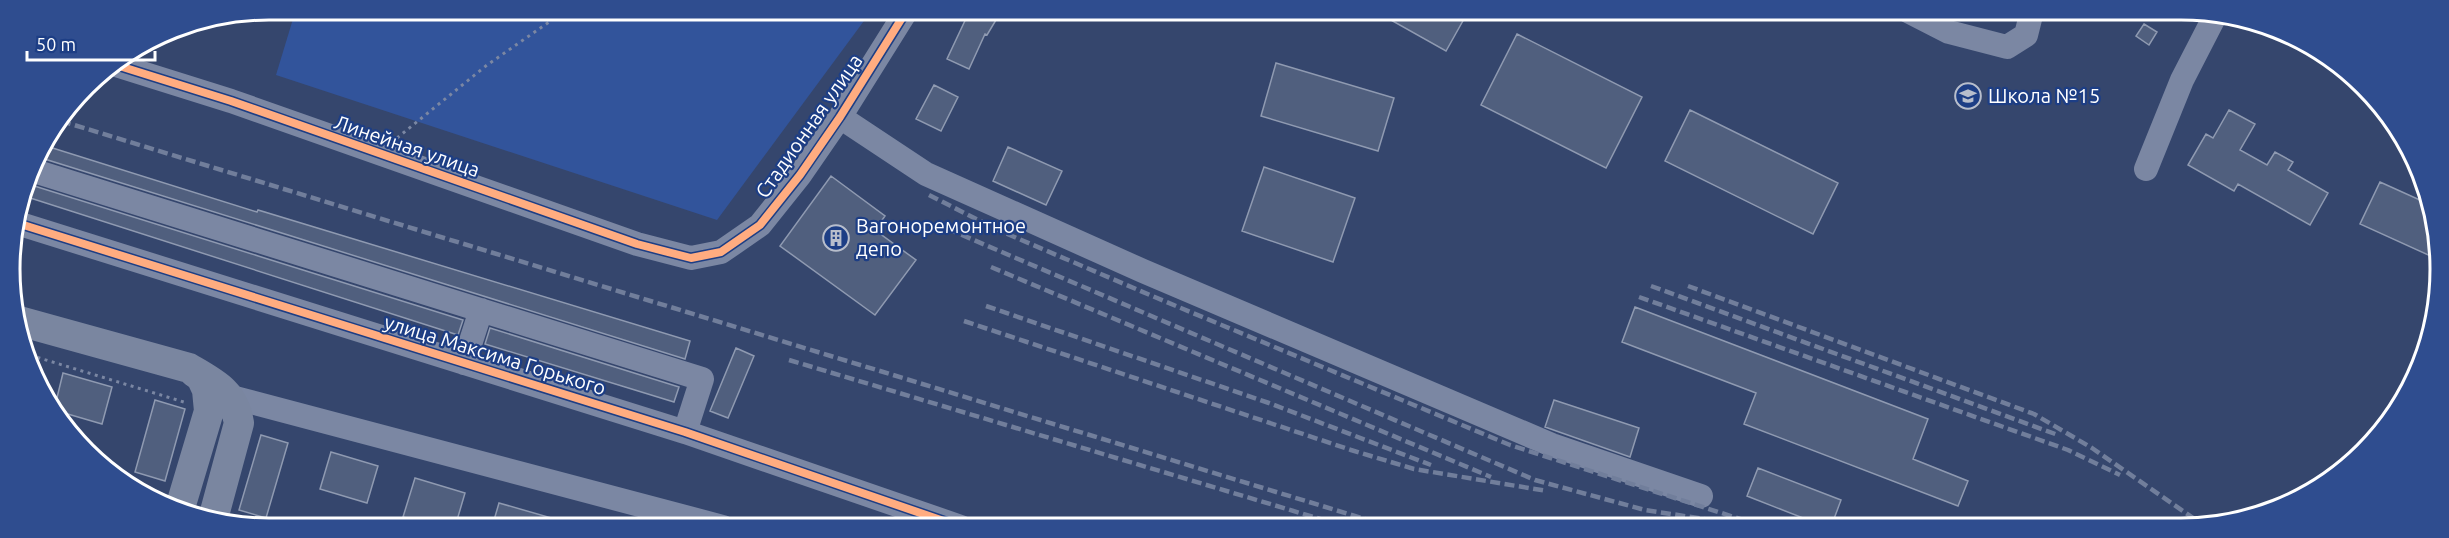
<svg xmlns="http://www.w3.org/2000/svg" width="2449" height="538" viewBox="0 0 2449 538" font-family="Ubuntu,sans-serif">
  <rect width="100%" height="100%" fill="#35466d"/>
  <path fill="#32549b" d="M 296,9 L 872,10 L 717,220 L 276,75 Z"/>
  <path fill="#505f7e" stroke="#8f9ab1" stroke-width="1.5" d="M 970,10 L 1002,10 L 987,35 L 985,34 L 969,69 L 947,59 Z
    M 1373,10 L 1469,10 L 1446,51 Z
    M 1939,11 L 1960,11 L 1956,19 Z
    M 2144,24 L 2157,32 L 2149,45 L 2136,36 Z
    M 1517,34 L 1642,97 L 1606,168 L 1481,105 Z
    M 1276,63 L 1394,98 L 1378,151 L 1261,116 Z
    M 934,85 L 958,97 L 941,131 L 916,119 Z
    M 1690,110 L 1838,183 L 1813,234 L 1665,161 Z
    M 2229,110 L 2255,124 L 2240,150 L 2267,165 L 2275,152 L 2293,162 L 2288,170 L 2328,193 L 2310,225 L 2238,184 L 2234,191 L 2188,165 L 2206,134 L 2213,138 Z
    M 43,145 L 257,212 L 258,210 L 690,341 L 685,359 L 35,156 Z
    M 1008,147 L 1062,171 L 1046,205 L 993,181 Z
    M 1264,167 L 1355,198 L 1333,262 L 1242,231 Z
    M 831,176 L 885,216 L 875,230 L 916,260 L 875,315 L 780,246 Z
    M 2380,182 L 2431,205 L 2435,258 L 2360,224 Z
    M 28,184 L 463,320 L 458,335 L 24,196 Z
    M 1635,307 L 1928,419 L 1913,459 L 1968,481 L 1958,506 L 1744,424 L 1756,393 L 1622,342 Z
    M 490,328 L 679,387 L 674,402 L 485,344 Z
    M 736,348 L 754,356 L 728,418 L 710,411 Z
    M 63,373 L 112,387 L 102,424 L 54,410 Z
    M 155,400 L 185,409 L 165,481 L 135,472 Z
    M 1554,400 L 1639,428 L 1630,457 L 1545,427 Z
    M 261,435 L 288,443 L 266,518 L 239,510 Z
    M 331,452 L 378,466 L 367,503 L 320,489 Z
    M 1758,468 L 1841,500 L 1831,527 L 1826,527 L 1747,496 Z
    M 415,478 L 465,493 L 455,527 L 438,527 L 403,517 Z
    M 499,503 L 569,523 L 569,527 L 492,527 Z"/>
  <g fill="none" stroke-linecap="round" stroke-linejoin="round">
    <path stroke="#7b87a3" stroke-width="3" stroke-dasharray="3 4.5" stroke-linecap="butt" d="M 397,138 L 487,65 L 568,9
      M 23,353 L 187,403"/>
    <path stroke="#7b87a3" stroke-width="24" d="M 1908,11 L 1949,32 L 2007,47 L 2026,35 L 2032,11
      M 113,64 L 231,101 L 637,244 L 691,258 L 721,252 L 760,225 L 800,175 L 840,117 L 907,10
      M 840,117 L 926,174 L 1143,271 L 1552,445 L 1701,496
      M 2146,169 L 2182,80 L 2217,12
      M 31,170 L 702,379 L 685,432
      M 17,223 L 685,432 L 961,527
      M 464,363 L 481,310
      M 228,396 L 723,527"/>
    <path stroke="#7a86a0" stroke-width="30" d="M 19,321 L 189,368 C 215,383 234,392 239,423 L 213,519
      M 180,508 L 209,411 L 207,390 L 201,377 L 194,372"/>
    <path stroke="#717e9b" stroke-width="4.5" stroke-dasharray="10 4.5" stroke-linecap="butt" d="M 61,121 L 1391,527
      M 929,195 L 998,230 L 1164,301 L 1510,445 L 1765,527
      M 948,229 L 1535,480 L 1645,510 L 1737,524
      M 991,267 L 1491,477
      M 1651,286 L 2058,435
      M 1688,286 L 2034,414 L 2092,448 L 2206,527
      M 1639,297 L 2068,450 L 2120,475
      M 986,306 L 1269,403 L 1431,465
      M 964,321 L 1351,450 L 1414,469 L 1547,491
      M 789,360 L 1347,527
      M 2239,515 L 2243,518"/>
    <g stroke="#1d3e85" stroke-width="11">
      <path id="cycleway" d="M 113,64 L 231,101 L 637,244 L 691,258 L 721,252 L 760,225 L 800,175 L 840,117 L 907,10
        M 17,223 L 685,432 L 961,527"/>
    </g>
    <use href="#cycleway" stroke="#ffac80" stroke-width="8"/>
  </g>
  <defs>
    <g id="school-ring" transform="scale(1.35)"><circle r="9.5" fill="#1d3e85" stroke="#b8becc" stroke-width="1.5"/><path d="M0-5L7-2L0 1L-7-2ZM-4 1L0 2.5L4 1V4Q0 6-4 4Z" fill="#b8becc"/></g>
    <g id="building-ring" transform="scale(1.35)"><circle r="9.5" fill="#1d3e85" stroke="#b8becc" stroke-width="1.5"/><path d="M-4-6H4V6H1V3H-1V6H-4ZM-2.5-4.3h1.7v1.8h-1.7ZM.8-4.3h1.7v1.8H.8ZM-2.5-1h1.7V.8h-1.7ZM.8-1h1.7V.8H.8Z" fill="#b8becc"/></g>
  </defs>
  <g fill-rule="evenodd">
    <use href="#school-ring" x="1968" y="96"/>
    <use href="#building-ring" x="836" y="238"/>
  </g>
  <g text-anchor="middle" stroke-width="4.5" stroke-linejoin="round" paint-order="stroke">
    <g font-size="20" fill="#fff" stroke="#1d3e85" text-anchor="start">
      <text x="1988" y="103">Школа №15</text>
      <text x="856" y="233">Вагоноремонтное<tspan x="856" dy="23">депо</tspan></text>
    </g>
    <g font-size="20" fill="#fff" stroke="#1d3e85">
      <text transform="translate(809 126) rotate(-55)" y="7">Стадионная улица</text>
      <text transform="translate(407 146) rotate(19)" y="7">Линейная улица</text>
      <text transform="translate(495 355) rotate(17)" y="7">улица Максима Горького</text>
    </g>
  </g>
  <path d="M0 0H2449V538H0ZM269 20H2181A249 249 0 0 1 2430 269V269A249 249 0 0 1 2181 518H269A249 249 0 0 1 20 269V269A249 249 0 0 1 269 20Z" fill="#2f4d8f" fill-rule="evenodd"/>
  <path fill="none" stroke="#fff" stroke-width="3" d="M269 20H2181A249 249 0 0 1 2430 269V269A249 249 0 0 1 2181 518H269A249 249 0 0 1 20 269V269A249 249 0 0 1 269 20Z"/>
  <path d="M27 51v9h128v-9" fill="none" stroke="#ffffff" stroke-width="3"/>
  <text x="36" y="51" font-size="18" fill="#ffffff" stroke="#1d3e85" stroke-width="4.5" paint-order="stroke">50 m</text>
</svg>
